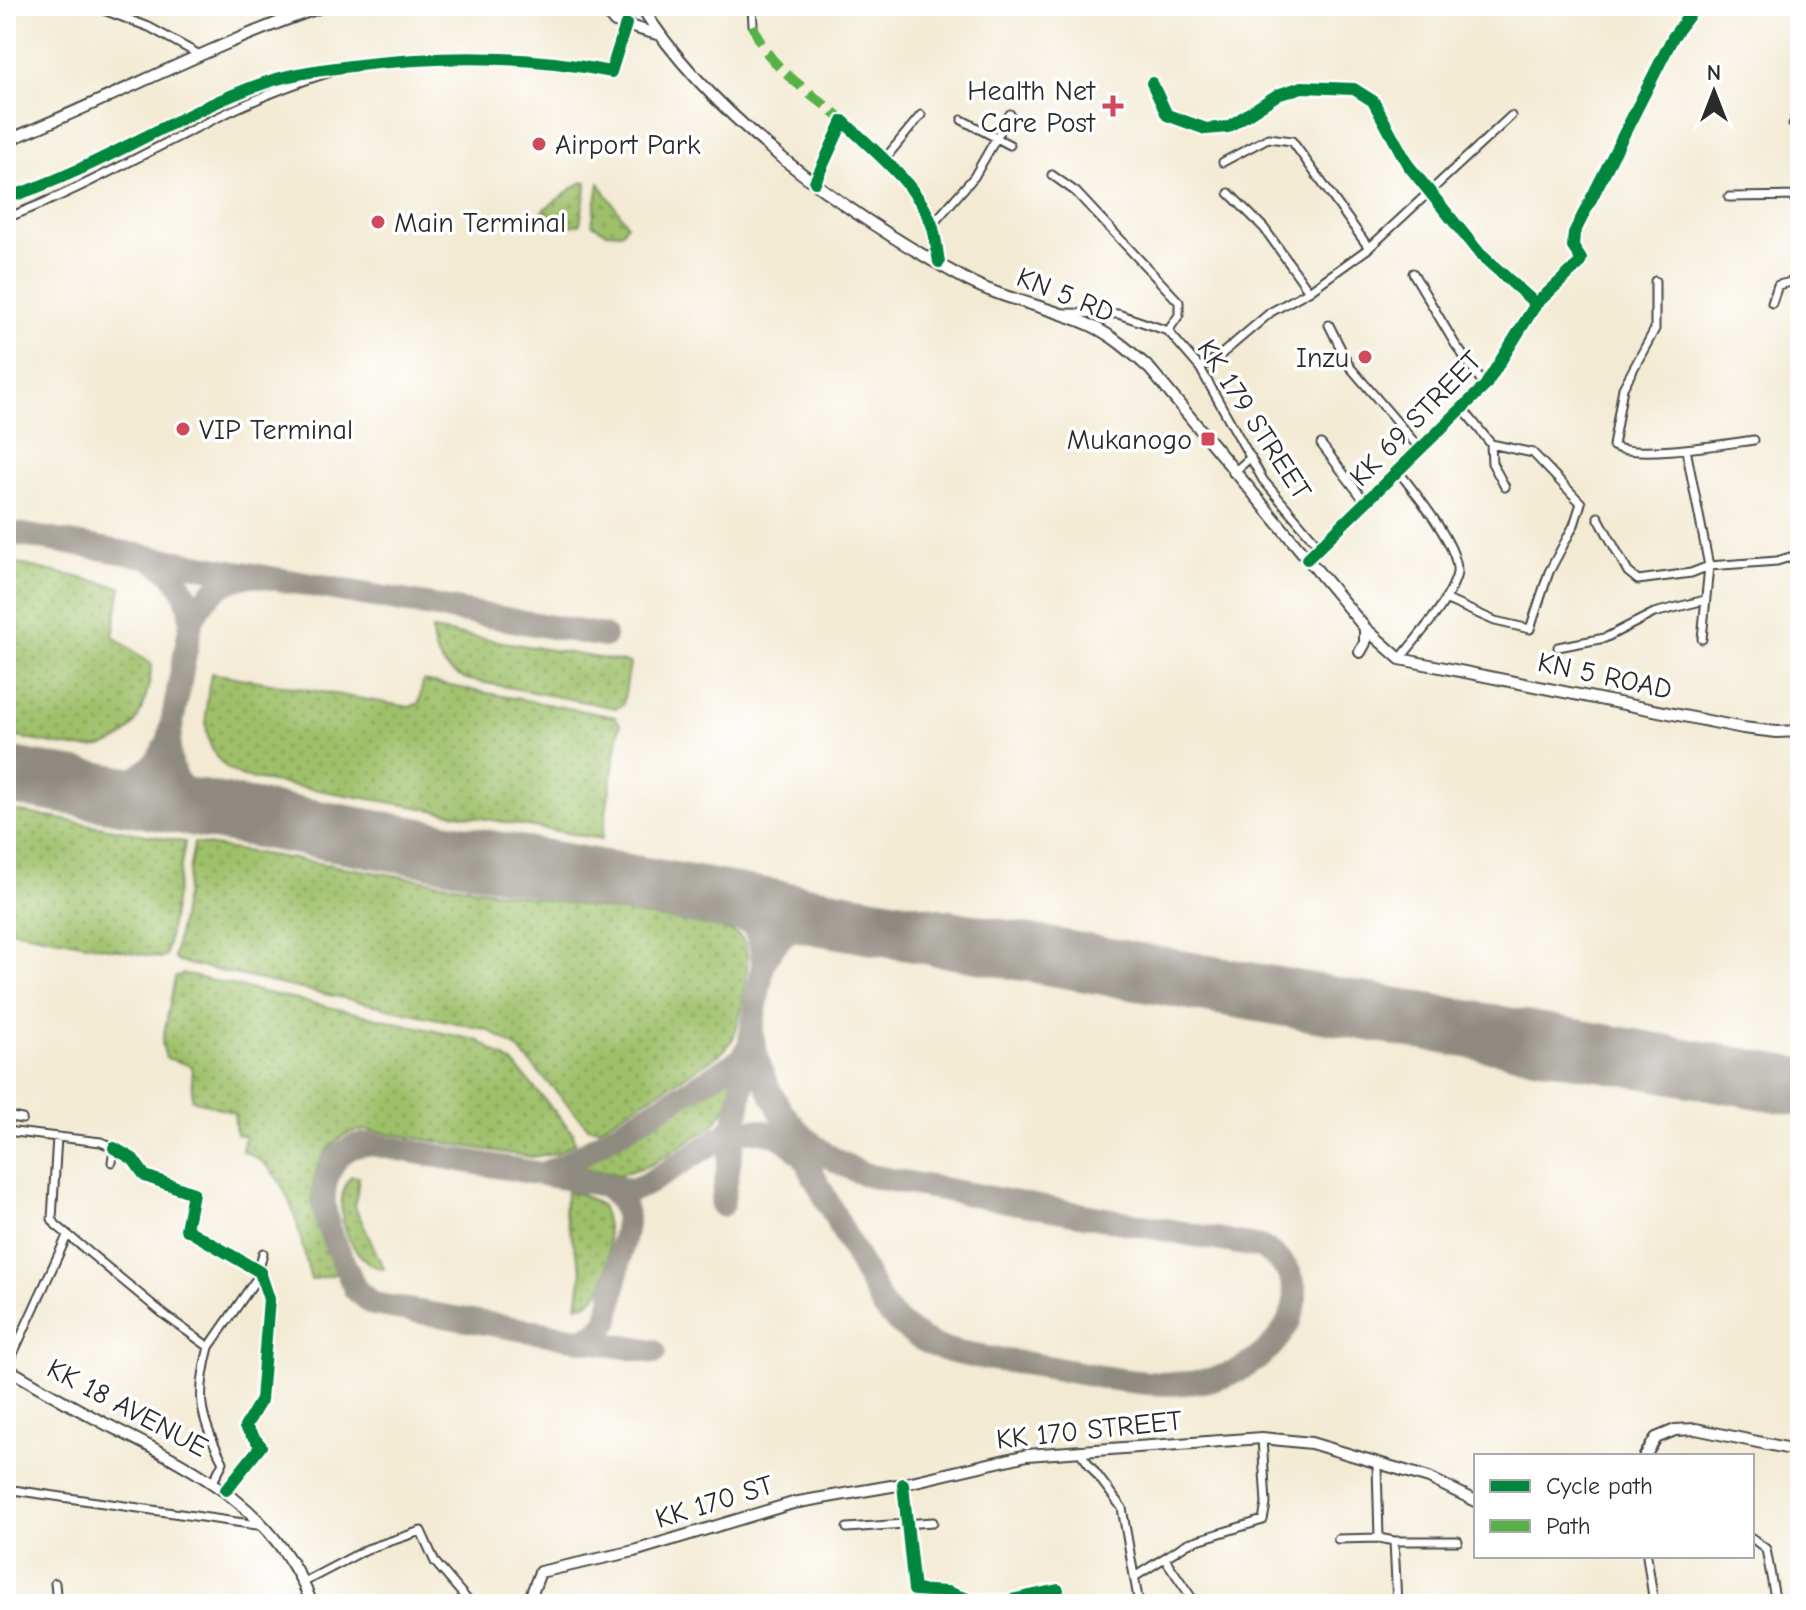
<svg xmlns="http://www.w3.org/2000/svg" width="1806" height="1610" viewBox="0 0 1806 1610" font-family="'Comic Neue',sans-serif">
  <defs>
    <pattern id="grass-dots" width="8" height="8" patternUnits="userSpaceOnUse" patternTransform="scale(2)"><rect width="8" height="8" fill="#9ec069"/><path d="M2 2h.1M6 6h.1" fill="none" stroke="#819c57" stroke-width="1.8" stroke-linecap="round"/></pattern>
  </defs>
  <rect width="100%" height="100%" fill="#fff"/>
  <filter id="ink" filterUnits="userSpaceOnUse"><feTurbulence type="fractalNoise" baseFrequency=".0125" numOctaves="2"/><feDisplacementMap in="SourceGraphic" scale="16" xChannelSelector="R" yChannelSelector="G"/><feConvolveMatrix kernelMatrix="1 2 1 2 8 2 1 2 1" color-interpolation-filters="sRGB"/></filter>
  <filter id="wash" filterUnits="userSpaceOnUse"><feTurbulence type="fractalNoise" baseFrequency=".006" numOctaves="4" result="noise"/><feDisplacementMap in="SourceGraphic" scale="32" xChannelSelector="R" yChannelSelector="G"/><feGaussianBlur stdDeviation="1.8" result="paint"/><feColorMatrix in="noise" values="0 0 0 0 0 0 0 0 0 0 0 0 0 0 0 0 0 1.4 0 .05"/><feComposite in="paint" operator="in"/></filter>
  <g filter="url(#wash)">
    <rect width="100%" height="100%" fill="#f3ead3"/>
    <path fill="url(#grass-dots)" stroke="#64764a" stroke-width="2" d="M 587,182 L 580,224 L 565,227 L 539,221 L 543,210 L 580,183 Z
      M 599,183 L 627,224 L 621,233 L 606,232 L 592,224 Z
      M 6,561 L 121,587 L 113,636 L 152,665 C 138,772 88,750 6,735 Z
      M 432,630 L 630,663 L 623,705 L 616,708 L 465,679 C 443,670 432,654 432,630 Z
      M 211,673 L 410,707 L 419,703 L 423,681 L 615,717 L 620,724 L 602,839 L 243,777 C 197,757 204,715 211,673 Z
      M 10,810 L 185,842 L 166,955 L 161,958 L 6,929 L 6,832 Z
      M 194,843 L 721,928 C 728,931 738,932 743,940 C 754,956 741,1023 732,1040 C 728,1048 722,1053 714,1058 L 598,1129 L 588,1127 L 517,1048 L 488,1030 L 179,962 L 174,958 Z
      M 183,974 L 479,1041 L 515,1065 L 573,1133 L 575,1143 L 557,1153 L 531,1157 L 368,1130 C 329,1129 308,1172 313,1208 C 316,1230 331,1253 339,1273 L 311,1280 C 298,1235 293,1168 242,1151 L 245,1136 L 236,1134 L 234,1113 L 192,1099 L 192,1066 L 166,1058 L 162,1044 L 175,978 Z
      M 733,1075 L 727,1106 L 713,1126 L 650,1165 L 619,1175 L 579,1167 Z
      M 351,1176 L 359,1177 L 355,1207 L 384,1269 C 349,1264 328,1203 351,1176 Z
      M 567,1192 L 581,1194 L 601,1205 C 613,1232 615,1301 577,1306 L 582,1272 L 564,1211 Z"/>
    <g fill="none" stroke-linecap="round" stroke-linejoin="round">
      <path stroke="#8f8a7f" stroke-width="24" d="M 6,532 L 604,636
        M 153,560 C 178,575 190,593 191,623
        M 6,789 L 8,776
        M 90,790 C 127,787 154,776 169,739
        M 219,812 C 184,799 167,777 169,739 L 191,623 C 202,597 220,581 247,576
        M 763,964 C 778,934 797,919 831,918
        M 752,1033 C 762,1102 804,1153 870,1176 L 1260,1247 C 1281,1258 1296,1274 1295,1299 C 1294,1316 1285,1330 1274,1343 C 1217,1410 1110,1377 1036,1365 C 1005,1360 970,1358 940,1348 C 917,1339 897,1324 882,1305 L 779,1110
        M 725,1135 C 754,1126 778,1130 799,1152
        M 542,1174 L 564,1165 L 742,1059 L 749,1047
        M 722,1205 L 763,964 C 761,932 752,916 724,900
        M 579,1340 L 596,1334 L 608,1321 L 627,1218 L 622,1202 L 607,1187
        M 654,1352 L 373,1304 L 355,1289 C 346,1265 329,1237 325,1212 C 320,1180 334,1143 370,1144 L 632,1190 L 647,1184 L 725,1135 L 733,1127 L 737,1114"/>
      <path stroke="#8f8a7f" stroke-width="58" d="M 6,775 L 1800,1087"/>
    </g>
  </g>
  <g filter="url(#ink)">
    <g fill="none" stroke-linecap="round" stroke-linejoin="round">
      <g stroke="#494844" stroke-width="11">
        <path id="minor" d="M 93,6 L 149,27 L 198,54
          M 752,6 L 753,25
          M 6,7 L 10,6
          M 1152,83 L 1167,115 L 1206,129 L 1228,127 L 1277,95 L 1302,87 L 1354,89 L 1373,101 L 1408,165 L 1480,254 L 1536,304
          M 962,120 L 1010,145
          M 1793,124 L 1800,130
          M 883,161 L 921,115
          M 1223,162 L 1268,138 L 1292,141 L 1369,248
          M 1052,175 L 1076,192 L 1179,302 L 1179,315 L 1168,331 L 1200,368 L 1263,480 L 1320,547
          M 815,182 L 843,121 C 873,150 918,185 932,225 C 936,237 937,251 939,262
          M 1229,193 L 1264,228 L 1309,291
          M 1729,197 L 1800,196
          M 6,198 C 97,170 177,113 267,82 C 294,73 323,70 351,66 C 438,55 525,54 611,72 L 626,24
          M 6,218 C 117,177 217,106 331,72
          M 932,225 L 974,177 L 1010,114
          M 1413,273 L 1455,344 L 1485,386
          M 1655,281 L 1655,329 L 1623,388 L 1613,446 C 1636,459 1724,444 1754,440
          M 1772,303 L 1778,285 L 1800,280
          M 1065,313 L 1118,314 L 1168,331
          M 1329,325 L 1350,367 L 1421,450
          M 1200,368 L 1218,357 L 1271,312 L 1309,291 L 1369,248 L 1511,116
          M 1321,444 L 1367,504
          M 1491,444 L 1492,463 L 1505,487
          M 1686,449 L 1709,566 L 1702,639
          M 1399,472 C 1414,492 1465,552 1456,577 C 1446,607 1419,634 1400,659
          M 1233,473 L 1251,457
          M 1598,517 L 1628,572 L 1638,580 L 1691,573 L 1709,566 L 1777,561 L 1800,554
          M 1307,559 L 1485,386 L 1536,304 L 1579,264 L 1581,259 L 1573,247 L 1574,233 L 1673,37 L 1696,6
          M 1445,599 L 1495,621 L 1530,629 L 1549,572 L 1574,525 L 1581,503 L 1533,453 L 1491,444 L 1463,409
          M 1558,647 L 1605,638 L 1654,613 L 1705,600
          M 6,1116 L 22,1119
          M 6,1131 L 101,1142 L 114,1148 L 112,1162
          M 57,1137 L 52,1219 L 56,1225 L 166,1316 L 209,1347 C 196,1397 199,1416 223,1462 L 214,1480
          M 114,1148 L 133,1159 L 145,1176 L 193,1193 L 186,1229 L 260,1272 L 269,1299 L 261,1400 L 245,1427 L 261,1446 L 226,1490
          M 209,1347 L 257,1278 L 263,1253
          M 6,1369 L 67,1236
          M 1079,1451 L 1122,1508 L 1139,1604
          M 1377,1465 L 1379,1538 L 1394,1541 L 1397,1604
          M 903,1484 L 914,1590 L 947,1592 L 970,1600 L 1006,1601 L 1058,1590
          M 6,1489 L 264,1526
          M 847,1528 L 933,1522
          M 1752,1538 L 1766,1549 L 1776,1604
          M 1338,1539 L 1379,1538
          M 1394,1541 L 1458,1541
          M 1647,1556 L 1654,1604
          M 1165,1559 L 1196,1604
          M 1136,1576 L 1188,1543 L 1263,1520 L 1266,1504 L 1262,1438
          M 304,1582 L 367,1549 L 421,1531 L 435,1562 L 471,1604
          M 55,1583 L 57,1604"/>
      </g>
      <g stroke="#494844" stroke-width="14">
        <path id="secondary" d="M 601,6 L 615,22 L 657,34
          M 641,6 C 710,118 852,218 967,280 C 1007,301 1052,307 1092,326 C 1115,337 1132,353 1150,369 L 1365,628 L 1400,659 L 1743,728 L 1777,732 L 1800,731
          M 6,141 C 113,98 215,43 324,6
          M 1360,652 L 1365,643 L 1365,628
          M 6,1368 C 38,1386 69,1405 102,1422 C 190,1467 274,1504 312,1604
          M 1645,1456 L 1656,1438 L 1675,1430 L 1696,1429 L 1800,1451
          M 528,1604 L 540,1572 L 634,1551 L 793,1503 L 903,1484 L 1027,1455 L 1262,1438 L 1311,1443 L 1429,1478 L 1476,1501"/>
      </g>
      <use href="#minor" stroke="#fff" stroke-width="7"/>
      <use href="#secondary" stroke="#fff" stroke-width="10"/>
      <path stroke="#56b246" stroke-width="10" stroke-dasharray="20 10" stroke-linecap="butt" d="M 753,25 C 768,71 810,89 843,121"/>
      <g stroke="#fff" stroke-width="17">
        <path id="cycleway" d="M 1152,83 L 1167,115 L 1206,129 L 1228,127 L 1277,95 L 1302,87 L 1354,89 L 1373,101 L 1408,165 L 1480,254 L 1536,304
          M 815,182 L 843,121 C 873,150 918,185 932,225 C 936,237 937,251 939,262
          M 6,198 C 97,170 177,113 267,82 C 294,73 323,70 351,66 C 438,55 525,54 611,72 L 626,24
          M 1307,559 L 1485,386 L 1536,304 L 1579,264 L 1581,259 L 1573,247 L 1574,233 L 1673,37 L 1696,6
          M 114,1148 L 133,1159 L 145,1176 L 193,1193 L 186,1229 L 260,1272 L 269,1299 L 261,1400 L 245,1427 L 261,1446 L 226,1490
          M 903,1484 L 914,1590 L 947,1592 L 970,1600 L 1006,1601 L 1058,1590"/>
      </g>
      <use href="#cycleway" stroke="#00873e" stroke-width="12"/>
    </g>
  </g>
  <g fill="#d1495b" stroke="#fff" stroke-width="3">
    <path d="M1109 94h8v8h8v8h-8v8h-8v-8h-8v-8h8z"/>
    <circle cx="539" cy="144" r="8"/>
    <circle cx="378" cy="222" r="8"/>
    <circle cx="1365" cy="357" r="8"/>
    <circle cx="183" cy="429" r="8"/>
    <rect x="1200" y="431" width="16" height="16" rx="4"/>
  </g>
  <g text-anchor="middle" stroke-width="7" stroke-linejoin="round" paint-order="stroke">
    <g font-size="28" fill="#2b2b2b" stroke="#fff" text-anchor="end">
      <text x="1095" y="100">Health Net<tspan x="1095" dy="32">Care Post</tspan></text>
      <text x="555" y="154" text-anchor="start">Airport Park</text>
      <text x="394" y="232" text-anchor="start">Main Terminal</text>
      <text x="1349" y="367">Inzu</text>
      <text x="199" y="439" text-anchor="start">VIP Terminal</text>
      <text x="1192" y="449">Mukanogo</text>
    </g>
    <g font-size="28" fill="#2b2b2b" stroke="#fff">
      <text transform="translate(1066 294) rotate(22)" y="10">KN 5 RD</text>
      <text transform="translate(1415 418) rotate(-46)" y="10">KK 69 STREET</text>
      <text transform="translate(1255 419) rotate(57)" y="10">KK 179 STREET</text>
      <text transform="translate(1605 675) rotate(12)" y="10">KN 5 ROAD</text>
      <text transform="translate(128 1407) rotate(28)" y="10">KK 18 AVENUE</text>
      <text transform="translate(1089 1429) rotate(-6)" y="10">KK 170 STREET</text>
      <text transform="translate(714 1501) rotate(-17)" y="10">KK 170 ST</text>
    </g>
  </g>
  <rect width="1806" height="1610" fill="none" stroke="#fff" stroke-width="32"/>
  <rect x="1474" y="1454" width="280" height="104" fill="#ffffff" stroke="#aaaaaa" stroke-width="2"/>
  <rect x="1490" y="1480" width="40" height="12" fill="#00873e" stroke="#aaaaaa" stroke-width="2"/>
  <text x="1546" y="1494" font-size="24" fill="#2b2b2b">Cycle path</text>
  <rect x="1490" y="1520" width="40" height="12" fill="#56b246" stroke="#aaaaaa" stroke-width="2"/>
  <text x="1546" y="1534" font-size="24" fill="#2b2b2b">Path</text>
  <g transform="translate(1714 92)" stroke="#ffffff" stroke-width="6" paint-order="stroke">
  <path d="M0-6L14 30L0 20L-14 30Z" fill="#2b2b2b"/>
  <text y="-12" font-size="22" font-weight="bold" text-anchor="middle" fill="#2b2b2b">N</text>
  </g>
</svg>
